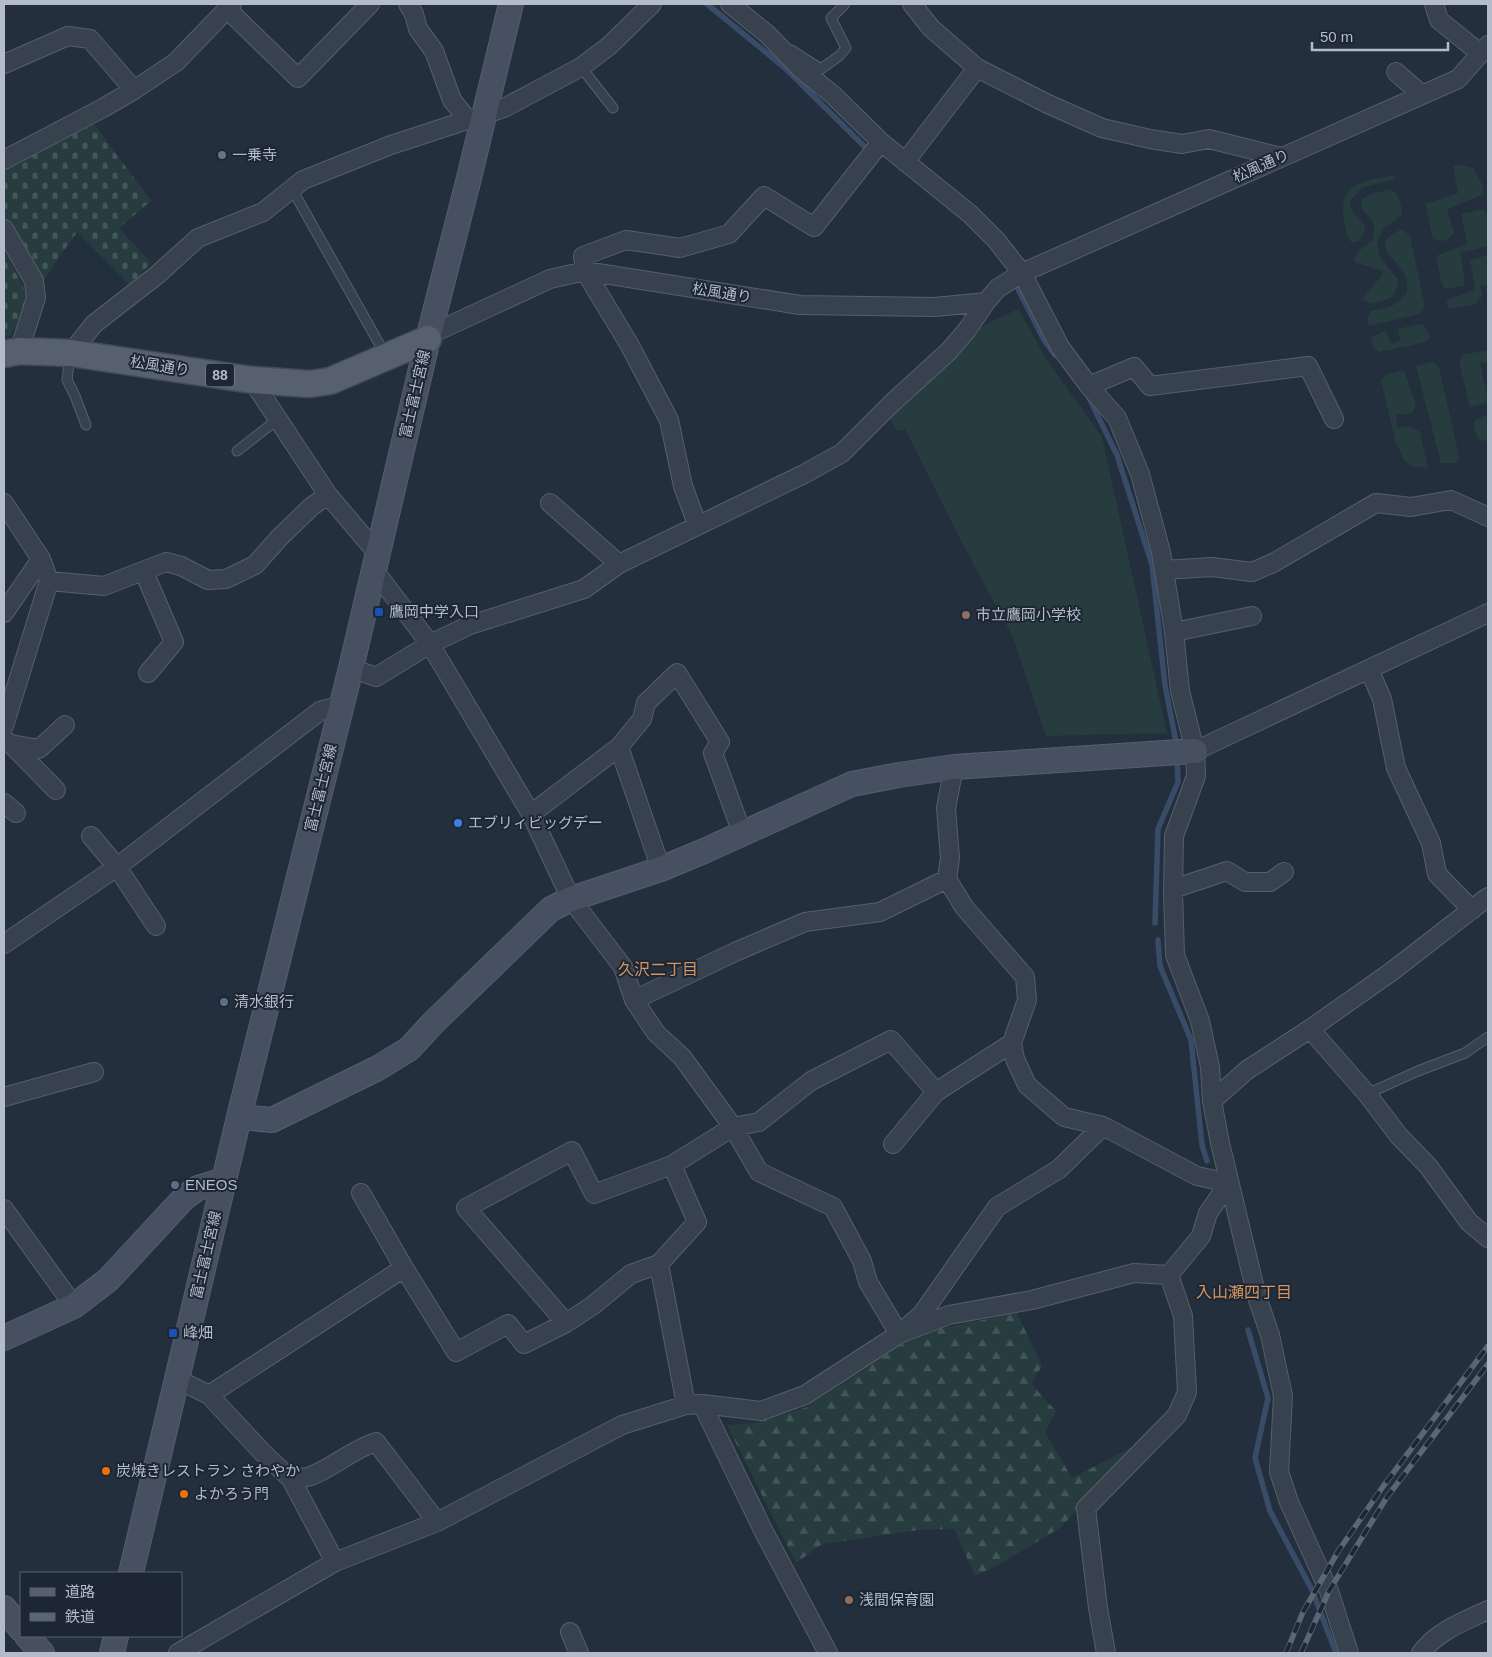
<svg xmlns="http://www.w3.org/2000/svg" width="1492" height="1657" viewBox="0 0 1492 1657" font-family="Arial,'Noto Sans JP',sans-serif">
  <defs>
    <pattern id="forest-firs" width="22" height="20" patternUnits="userSpaceOnUse" patternTransform="scale(1.25)"><rect width="22" height="20" fill="#263c3f"/><path d="M5 1l3.5 6h-7zM16 11l3.5 6h-7z" fill="#435659"/></pattern>
    <pattern id="cemetery-stones" width="16" height="16" patternUnits="userSpaceOnUse" patternTransform="scale(1.25)"><rect width="16" height="16" fill="#263c3f"/><path d="M2 7V4a2 2 0 0 1 4 0v3zM10 15v-3a2 2 0 0 1 4 0v3z" fill="#435659"/></pattern>
  </defs>
  <rect width="100%" height="100%" fill="#242f3e"/>
  <path fill="#263c3f" d="M 1458,164 L 1473,168 L 1482,184 L 1484,194 L 1447,209 L 1454,233 L 1446,241 L 1433,239 L 1425,204 L 1458,193 L 1453,167 Z
    M 1394,176 L 1395,179 L 1363,187 L 1351,200 L 1350,205 L 1352,211 L 1365,226 L 1365,229 L 1360,241 L 1352,243 C 1346,236 1346,229 1344,221 C 1338,182 1364,180 1394,176 Z
    M 1390,189 C 1400,194 1402,205 1402,215 L 1384,228 L 1379,237 L 1377,245 L 1379,255 L 1395,276 L 1398,280 L 1398,284 L 1393,296 L 1389,299 L 1370,304 L 1362,299 L 1383,274 L 1382,271 L 1355,262 C 1353,252 1366,246 1373,240 C 1374,234 1375,229 1373,223 C 1370,214 1359,212 1362,199 L 1369,195 Z
    M 1484,209 L 1488,214 L 1488,246 L 1460,253 L 1465,280 L 1464,286 L 1445,289 L 1442,285 L 1436,256 L 1467,244 L 1461,214 Z
    M 1402,229 L 1410,236 L 1425,307 L 1419,314 L 1369,326 L 1367,319 L 1371,311 C 1389,307 1394,308 1407,293 C 1407,287 1408,280 1405,274 C 1394,256 1367,245 1402,229 Z
    M 1488,255 L 1488,290 L 1488,285 L 1480,286 L 1482,296 L 1476,304 L 1449,309 L 1447,306 L 1447,300 L 1475,290 L 1470,260 Z
    M 1018,309 L 1047,360 L 1102,437 L 1167,733 L 1046,736 L 1013,637 L 960,539 L 905,429 L 897,431 L 887,414 L 984,325 Z
    M 1419,324 L 1424,325 L 1430,336 L 1426,342 L 1379,352 L 1374,348 L 1371,338 L 1386,330 L 1391,344 L 1400,340 L 1398,329 Z
    M 1488,350 L 1488,361 L 1480,363 L 1488,398 L 1486,403 L 1470,407 L 1459,362 L 1462,355 Z
    M 1433,362 L 1439,367 L 1459,456 L 1456,463 L 1441,463 L 1416,366 Z
    M 1402,371 L 1405,373 L 1416,406 L 1412,413 L 1396,415 L 1398,428 L 1410,426 L 1420,432 L 1428,468 L 1412,466 L 1403,460 L 1402,455 L 1396,444 L 1381,380 L 1388,374 Z
    M 1488,414 L 1488,440 L 1480,441 L 1474,430 L 1475,420 Z"/>
  <path fill="url(#forest-firs)" d="M 1017,1313 L 1042,1366 L 1031,1384 L 1056,1411 L 1045,1432 L 1072,1478 L 1140,1443 L 1060,1528 L 1002,1563 L 975,1576 L 954,1529 L 918,1530 L 822,1544 L 796,1563 L 727,1425 L 755,1423 L 807,1407 L 919,1333 Z"/>
  <path fill="url(#cemetery-stones)" d="M 94,124 L 151,201 L 119,228 L 151,263 L 130,285 L 77,232 L 43,281 L 4,215 L 4,168 Z
    M 4,250 L 29,298 L 11,335 L 4,338 Z"/>
  <g fill="none" stroke-linecap="round" stroke-linejoin="round">
    <path stroke="#394c67" stroke-width="5.5" d="M 707,4 L 785,68 L 866,148
      M 1015,283 L 1044,340 L 1055,355
      M 1089,398 L 1117,455 L 1152,565 L 1165,685 L 1177,747
      M 1155,923 L 1158,829 L 1178,782 L 1177,756
      M 1158,940 L 1160,966 L 1191,1040 L 1202,1145 L 1207,1161
      M 1248,1330 L 1268,1398 L 1255,1458 L 1270,1511 L 1312,1590 L 1336,1653"/>
    <g stroke="#565f6c" stroke-width="11">
      <path id="lane" d="M 791,50 L 821,69 L 839,56 L 846,48 L 831,18 L 845,4
        M 581,67 L 613,108
        M 292,189 L 385,354
        M 70,355 L 67,380 L 75,396 L 86,425
        M 237,451 L 278,419
        M 1367,1094 L 1418,1071 L 1465,1053 L 1488,1037"/>
    </g>
    <g stroke="#565f6c" stroke-width="20">
      <path id="street" d="M 408,4 L 414,14 L 418,29 L 434,51 L 452,100 L 467,119
        M 730,4 L 767,34 L 801,69 L 833,95 L 881,142 L 970,214 L 996,240 L 1022,273 L 1060,347 L 1089,386 L 1117,418 L 1140,474 L 1161,552 L 1174,632 L 1180,691 L 1195,751 L 1196,776 L 1174,836 L 1173,892 L 1175,955 L 1200,1021 L 1210,1067 L 1212,1101 L 1220,1143 L 1257,1297 L 1270,1335 L 1283,1396 L 1279,1472 L 1289,1502 L 1329,1591 L 1349,1653
        M 912,4 L 931,28 L 977,68 L 1048,104 L 1102,128 L 1150,139 L 1182,144 L 1209,139 L 1281,157
        M 1434,4 L 1439,20 L 1480,53
        M 227,9 L 298,78 L 370,4
        M 4,64 L 68,36 L 90,39 L 134,90
        M 1396,72 L 1422,95
        M 4,160 L 103,108 L 134,90 L 176,62 L 232,4
        M 905,162 L 977,68
        M 4,229 L 34,281 L 36,298 L 19,351
        M 429,335 L 550,279 L 585,271 L 800,305 L 935,307 L 986,302 L 998,288 L 1022,273 L 1458,79 L 1488,45
        M 71,353 L 94,324 L 157,275 L 198,238 L 263,212 L 303,180 L 391,145 L 504,108 L 536,91 L 581,67 L 609,46 L 652,4
        M 252,380 L 328,495 L 378,554
        M 1089,386 L 1134,367 L 1150,386 L 1308,366 L 1334,419
        M 4,503 L 41,559 L 49,581 L 4,726
        M 550,503 L 619,564
        M 697,524 L 683,486 L 669,420 L 629,344 L 585,271 L 583,256 L 626,240 L 680,248 L 729,234 L 764,196 L 814,227 L 881,142
        M 374,570 L 430,644 L 531,814 L 571,899 L 623,967 L 634,1000 L 656,1033 L 682,1057 L 733,1127 L 759,1172 L 833,1207 L 862,1261 L 868,1282 L 899,1334 L 922,1314 L 997,1207 L 1059,1169 L 1103,1126
        M 1164,570 L 1212,567 L 1252,572 L 1273,563 L 1376,503 L 1411,507 L 1451,500 L 1488,517
        M 144,572 L 174,642 L 148,673
        M 49,581 L 104,586 L 166,562 L 181,566 L 208,580 L 226,579 L 255,565 L 280,537 L 311,507 L 328,495
        M 4,613 L 41,559
        M 1174,632 L 1252,616
        M 351,668 L 376,677 L 430,644 L 470,625 L 584,589 L 619,564 L 804,474 L 842,453 L 890,405 L 949,351 L 967,330 L 986,302
        M 1369,669 L 1382,699 L 1396,768 L 1431,843 L 1437,874 L 1472,910
        M 4,740 L 11,744 L 39,749 L 65,725
        M 11,744 L 56,790
        M 619,747 L 661,869
        M 1195,751 L 1488,613
        M 954,767 L 946,808 L 950,858 L 947,879 L 964,907 L 1025,977 L 1027,1000 L 1012,1043 L 1015,1059 L 1027,1085 L 1064,1117 L 1103,1126 L 1197,1176 L 1229,1183 L 1208,1213 L 1201,1236 L 1169,1275 L 1183,1316 L 1187,1392 L 1177,1415 L 1086,1508 L 1098,1608 L 1106,1653
        M 4,803 L 16,813
        M 531,814 L 619,747 L 642,719 L 646,703 L 677,673 L 720,742 L 713,753 L 742,833
        M 91,836 L 117,867 L 156,926
        M 1173,889 L 1227,871 L 1245,882 L 1270,882 L 1284,872
        M 4,944 L 117,867 L 320,711 L 342,705
        M 634,1000 L 735,952 L 805,922 L 880,912 L 947,879
        M 1310,1029 L 1367,1094 L 1399,1136 L 1428,1166 L 1469,1222 L 1488,1238
        M 4,1097 L 94,1072
        M 1212,1101 L 1247,1070 L 1310,1029 L 1391,972 L 1488,897
        M 893,1144 L 936,1092 L 1012,1043
        M 361,1193 L 404,1268 L 456,1352 L 508,1324 L 524,1344 L 566,1323 L 592,1306 L 631,1274 L 659,1264 L 697,1222 L 672,1165
        M 4,1209 L 74,1306
        M 659,1264 L 686,1405
        M 566,1323 L 466,1208 L 572,1151 L 594,1194 L 672,1165 L 733,1127 L 759,1122 L 811,1081 L 891,1040 L 936,1092
        M 177,1379 L 209,1395 L 263,1453 L 291,1479 C 298,1478 305,1478 311,1476 C 334,1467 353,1449 376,1442 L 437,1522
        M 209,1395 L 404,1268
        M 702,1404 L 763,1530 L 828,1653
        M 291,1479 L 335,1562
        M 570,1632 L 579,1653
        M 178,1653 L 335,1562 L 437,1522 L 622,1425 L 686,1405 L 702,1404 L 761,1411 L 805,1395 L 899,1334 L 949,1315 L 1032,1300 L 1134,1273 L 1169,1275
        M 1421,1653 C 1437,1631 1465,1621 1488,1610"/>
    </g>
    <g stroke="#565f6c" stroke-width="26">
      <path id="secondary" d="M 239,1117 L 272,1120 L 378,1068 L 409,1049 L 434,1022 L 551,909 L 571,899 L 661,869 L 704,851 L 852,784 L 899,775 L 954,767 L 1195,751
        M 4,1338 L 74,1306 L 108,1280 L 185,1197 L 198,1188 L 224,1180
        M 131,1573 L 239,1117 L 351,668 L 428,339 L 469,178 L 511,4
        M 4,1608 L 21,1629
        M 27,1636 L 42,1653
        M 112,1653 L 116,1636"/>
    </g>
    <g stroke="#414a57" stroke-width="29">
      <path id="primary" d="M 4,354 L 19,351 L 71,353 L 252,380 L 310,384 L 330,381 L 428,339"/>
    </g>
    <use href="#lane" stroke="#38414e" stroke-width="9"/>
    <use href="#street" stroke="#38414e" stroke-width="18"/>
    <use href="#secondary" stroke="#465061" stroke-width="24"/>
    <use href="#primary" stroke="#56606e" stroke-width="26"/>
    <g stroke="#5a6575" stroke-width="5.5">
      <path id="rail" d="M 1286,1653 L 1303,1612 L 1339,1550 L 1382,1488 L 1488,1346
        M 1301,1653 L 1329,1591 L 1387,1497 L 1488,1364"/>
    </g>
    <use href="#rail" stroke="#1d2633" stroke-width="4" stroke-dasharray="11" stroke-linecap="butt"/>
  </g>
  <circle fill="#6b7280" stroke="#1d2633" stroke-width="2" cx="222" cy="155" r="5"/>
  <g fill="#1a4fb4" stroke="#1d2633" stroke-width="2">
    <rect x="374" y="607" width="10" height="10" rx="2.5"/>
    <rect x="168" y="1328" width="10" height="10" rx="2.5"/>
  </g>
  <g fill="#8d6e63" stroke="#1d2633" stroke-width="2">
    <circle cx="966" cy="615" r="5"/>
    <circle cx="849" cy="1600" r="5"/>
  </g>
  <circle fill="#3f7fe0" stroke="#1d2633" stroke-width="2" cx="458" cy="823" r="5"/>
  <g fill="#5c6f8a" stroke="#1d2633" stroke-width="2">
    <circle cx="224" cy="1002" r="5"/>
    <circle cx="175" cy="1185" r="5"/>
  </g>
  <g fill="#e8710a" stroke="#1d2633" stroke-width="2">
    <circle cx="106" cy="1471" r="5"/>
    <circle cx="184" cy="1494" r="5"/>
  </g>
  <g text-anchor="middle" stroke-width="4" stroke-linejoin="round" paint-order="stroke">
    <rect fill="#1d2633" stroke="#878f9c" stroke-width="1" x="206" y="363.5" width="28" height="23" rx="4"/>
    <g font-size="14" font-weight="bold" fill="#b4bcc9">
      <text x="220" y="380">88</text>
    </g>
    <g font-size="15" fill="#b4bcc9" stroke="#1d2633" text-anchor="start">
      <text x="232" y="160">一乗寺</text>
      <text x="389" y="617">鷹岡中学入口</text>
      <text x="976" y="620">市立鷹岡小学校</text>
      <text x="468" y="828">エブリィビッグデー</text>
      <text x="234" y="1007">清水銀行</text>
      <text x="185" y="1190">ENEOS</text>
      <text x="183" y="1338">峰畑</text>
      <text x="116" y="1476">炭焼きレストラン さわやか</text>
      <text x="194" y="1499">よかろう門</text>
      <text x="859" y="1605">浅間保育園</text>
    </g>
    <g font-size="15" fill="#b4bcc9" stroke="#1d2633">
      <text transform="translate(1261 166) rotate(-24)" y="5">松風通り</text>
      <text transform="translate(722 293) rotate(9)" y="5">松風通り</text>
      <text transform="translate(160 366) rotate(9)" y="5">松風通り</text>
      <text transform="translate(415 394) rotate(-77)" y="5">富士富士宮線</text>
      <text transform="translate(321 788) rotate(-76)" y="5">富士富士宮線</text>
      <text transform="translate(206 1255) rotate(-77)" y="5">富士富士宮線</text>
    </g>
    <g font-size="16" fill="#d59563" stroke="#1d2633">
      <text x="658" y="975">久沢二丁目</text>
      <text x="1244" y="1298">入山瀬四丁目</text>
    </g>
  </g>
  <rect width="1492" height="1657" fill="none" stroke="#b4bcc9" stroke-width="10"/>
  <rect x="20" y="1572" width="162" height="65" fill="#1d2633" stroke="#59626f"/>
  <rect x="30" y="1588" width="25" height="8" fill="#56606e" stroke="#59626f"/>
  <text x="65" y="1597" font-size="15" fill="#b4bcc9">道路</text>
  <rect x="30" y="1613" width="25" height="8" fill="#5a6575" stroke="#59626f"/>
  <text x="65" y="1622" font-size="15" fill="#b4bcc9">鉄道</text>
  <path d="M1312 42v8h136v-8" fill="none" stroke="#b4bcc9" stroke-width="2.5"/>
  <text x="1320" y="42" font-size="15" fill="#b4bcc9" stroke="#1d2633" stroke-width="4" paint-order="stroke">50 m</text>
</svg>
